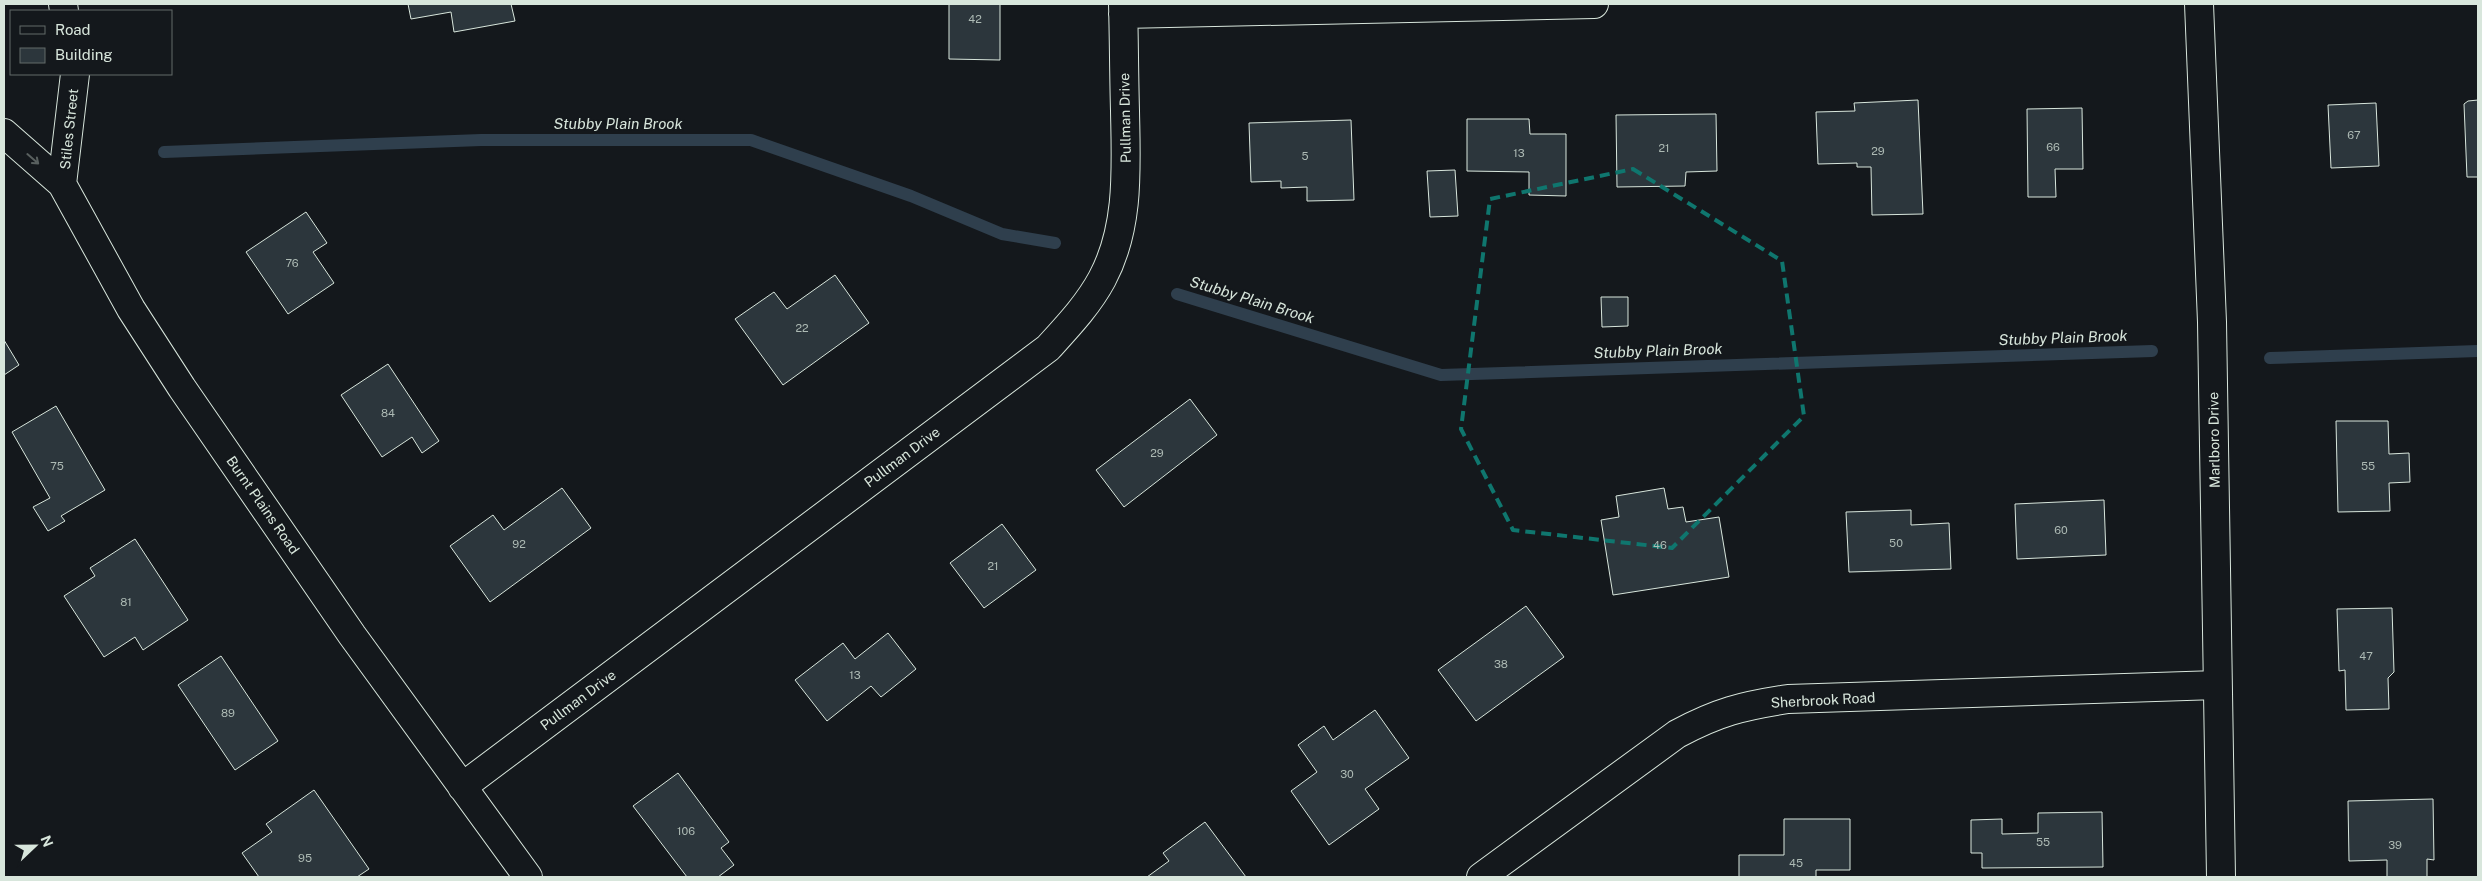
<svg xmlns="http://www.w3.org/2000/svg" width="2482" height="881" viewBox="0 0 2482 881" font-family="'Public Sans',sans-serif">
  <rect width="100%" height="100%" fill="#14181c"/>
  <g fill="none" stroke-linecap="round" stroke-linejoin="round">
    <path stroke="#2f3f4d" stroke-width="12" d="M 164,152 L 481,140 L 751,140 L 911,196 L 1002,234 L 1055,243
      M 1177,294 L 1441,375 L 2152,351
      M 2270,358 L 2478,351"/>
  </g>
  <path fill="#2c363c" stroke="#d8e6dc" d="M 408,4 L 511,4 L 515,21 L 454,32 L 451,12 L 411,19 Z
    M 949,4 L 1000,4 L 1000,60 L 949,59 Z
    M 1918,100 L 1923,214 L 1872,215 L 1871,167 L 1857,167 L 1857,163 L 1818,164 L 1816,112 L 1855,111 L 1854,103 Z
    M 2478,100 L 2478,177 L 2467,177 L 2464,104 L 2468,101 Z
    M 2376,103 L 2379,166 L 2331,168 L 2328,105 Z
    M 2082,108 L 2083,169 L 2055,169 L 2056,197 L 2028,197 L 2027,109 Z
    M 1716,114 L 1717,171 L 1686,172 L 1685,186 L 1617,187 L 1616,115 Z
    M 1467,119 L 1529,119 L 1530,134 L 1566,134 L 1566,196 L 1529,195 L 1529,172 L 1467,171 Z
    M 1351,120 L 1354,200 L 1307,201 L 1307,187 L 1281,188 L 1281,181 L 1251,182 L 1249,123 Z
    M 1455,170 L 1458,216 L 1430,217 L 1427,171 Z
    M 306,212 L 327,243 L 313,252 L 334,283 L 288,314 L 246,252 Z
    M 835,275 L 869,323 L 783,385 L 735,319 L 774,292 L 787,309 Z
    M 1601,297 L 1628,297 L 1628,326 L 1602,327 Z
    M 4,340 L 19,365 L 4,375 Z
    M 388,364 L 439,441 L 422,453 L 412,437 L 382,457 L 341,395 Z
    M 1190,399 L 1217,435 L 1124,507 L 1096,470 Z
    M 56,406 L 105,490 L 61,516 L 65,521 L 48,531 L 33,507 L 50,498 L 12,432 Z
    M 2336,421 L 2388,421 L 2389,454 L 2409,453 L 2410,482 L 2389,483 L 2390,511 L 2338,512 Z
    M 562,488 L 591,528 L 490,602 L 450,546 L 493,515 L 504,530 Z
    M 1664,488 L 1668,509 L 1683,507 L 1686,522 L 1719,517 L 1729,577 L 1613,595 L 1601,520 L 1619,517 L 1616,496 Z
    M 2104,500 L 2106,555 L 2017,559 L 2015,504 Z
    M 1911,510 L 1911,525 L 1949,523 L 1951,569 L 1849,572 L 1846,512 Z
    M 1002,524 L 1036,570 L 984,608 L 950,563 Z
    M 135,539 L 188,620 L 143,650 L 135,637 L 104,657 L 64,596 L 95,576 L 90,568 Z
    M 1526,606 L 1564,657 L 1476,721 L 1438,670 Z
    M 2392,608 L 2394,672 L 2388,678 L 2389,709 L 2346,710 L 2345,670 L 2339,671 L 2337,609 Z
    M 888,633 L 916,669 L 881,697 L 871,686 L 827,721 L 795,680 L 843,643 L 855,659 Z
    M 221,656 L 278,741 L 235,770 L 178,685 Z
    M 1375,710 L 1409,758 L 1365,789 L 1379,809 L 1329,845 L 1291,791 L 1317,772 L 1298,745 L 1324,726 L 1333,740 Z
    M 678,773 L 729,842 L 721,848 L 734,865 L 718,877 L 687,877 L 633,806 Z
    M 314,790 L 369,869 L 357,877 L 259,877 L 242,853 L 272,832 L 266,824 Z
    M 2433,799 L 2434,860 L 2427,859 L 2427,877 L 2387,877 L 2387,860 L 2349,861 L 2348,801 Z
    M 2102,812 L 2103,867 L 1982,868 L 1982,853 L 1971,853 L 1971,820 L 2002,819 L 2002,834 L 2038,833 L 2038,813 Z
    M 1784,819 L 1850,819 L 1850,870 L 1816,870 L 1816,877 L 1739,877 L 1739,855 L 1784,855 Z
    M 1205,822 L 1246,877 L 1147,877 L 1169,861 L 1163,853 Z"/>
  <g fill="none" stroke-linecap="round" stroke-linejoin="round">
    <g stroke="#d8e6dc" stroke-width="30">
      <path id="minor" d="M 63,4 L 64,11
        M 2199,4 L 2212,322 L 2221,877
        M 1123,14 L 1594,4
        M 4,133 L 62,184 L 131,309 L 182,388 L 352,635 L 528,877
        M 62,184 L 75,74
        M 462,787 L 1048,348 C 1068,326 1088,305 1102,279 C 1130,227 1126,167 1125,111 C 1124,75 1124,39 1123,4
        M 1481,877 L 1677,734 C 1718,712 1742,706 1788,699 L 2217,685"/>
    </g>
    <use href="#minor" stroke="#14181c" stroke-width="28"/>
  </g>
  <defs><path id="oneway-shaft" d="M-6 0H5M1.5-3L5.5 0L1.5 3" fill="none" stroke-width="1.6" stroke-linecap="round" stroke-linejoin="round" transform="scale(1.25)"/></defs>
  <use stroke="#59605f" href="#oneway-shaft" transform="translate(33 159) rotate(41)"/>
  <path fill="none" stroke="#0f766e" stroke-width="4" stroke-dasharray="10 6" stroke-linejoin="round" d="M 1633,169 L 1782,261 L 1804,416 L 1672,548 L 1513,530 L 1461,429 L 1490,199 Z"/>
  <g text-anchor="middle" stroke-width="4" stroke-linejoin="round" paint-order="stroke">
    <g font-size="11" fill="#adbab4">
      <text x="975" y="23">42</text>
      <text x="2354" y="139">67</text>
      <text x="2053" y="151">66</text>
      <text x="1664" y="152">21</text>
      <text x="1878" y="155">29</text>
      <text x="1519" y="157">13</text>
      <text x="1305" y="160">5</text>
      <text x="292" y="267">76</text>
      <text x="802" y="332">22</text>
      <text x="388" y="417">84</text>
      <text x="1157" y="457">29</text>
      <text x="57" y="470">75</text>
      <text x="2368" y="470">55</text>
      <text x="2061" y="534">60</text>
      <text x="1896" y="547">50</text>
      <text x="519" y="548">92</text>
      <text x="1660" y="549">46</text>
      <text x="993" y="570">21</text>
      <text x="126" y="606">81</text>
      <text x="2366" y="660">47</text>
      <text x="1501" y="668">38</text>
      <text x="855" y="679">13</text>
      <text x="228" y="717">89</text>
      <text x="1347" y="778">30</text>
      <text x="686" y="835">106</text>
      <text x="2043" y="846">55</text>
      <text x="2395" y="849">39</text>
      <text x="305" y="862">95</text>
      <text x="1796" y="867">45</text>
    </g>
    <g font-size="14" fill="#d8e6dc" stroke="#14181c">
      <text transform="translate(1125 118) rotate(-91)" y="5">Pullman Drive</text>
      <text transform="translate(69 129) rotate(-84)" y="5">Stiles Street</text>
      <text transform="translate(2214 440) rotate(-91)" y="5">Marlboro Drive</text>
      <text transform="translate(902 457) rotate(-37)" y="5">Pullman Drive</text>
      <text transform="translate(263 505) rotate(55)" y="5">Burnt Plains Road</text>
      <text transform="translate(578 700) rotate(-37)" y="5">Pullman Drive</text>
      <text transform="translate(1823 700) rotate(-3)" y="5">Sherbrook Road</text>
    </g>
    <g font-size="15" font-style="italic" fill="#d8e6dc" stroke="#14181c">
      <text x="618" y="129">Stubby Plain Brook</text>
      <text transform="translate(1252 300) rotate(17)" y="5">Stubby Plain Brook</text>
      <text transform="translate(2063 338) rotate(-2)" y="5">Stubby Plain Brook</text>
      <text transform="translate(1658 351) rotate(-2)" y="5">Stubby Plain Brook</text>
    </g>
  </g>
  <rect width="2482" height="881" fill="none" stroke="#d8e6dc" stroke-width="10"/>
  <rect x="10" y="10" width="162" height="65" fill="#14181c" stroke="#626a69"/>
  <rect x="20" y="26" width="25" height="8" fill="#14181c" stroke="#626a69"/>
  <text x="55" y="35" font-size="15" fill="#d8e6dc">Road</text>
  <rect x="20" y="48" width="25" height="15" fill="#2c363c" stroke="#626a69"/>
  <text x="55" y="60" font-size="15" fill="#d8e6dc">Building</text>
  <g transform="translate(35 846) rotate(68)" stroke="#14181c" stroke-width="4" paint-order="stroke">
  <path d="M0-4L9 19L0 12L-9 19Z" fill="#d8e6dc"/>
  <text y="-8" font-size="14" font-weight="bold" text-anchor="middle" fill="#d8e6dc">N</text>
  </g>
</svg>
